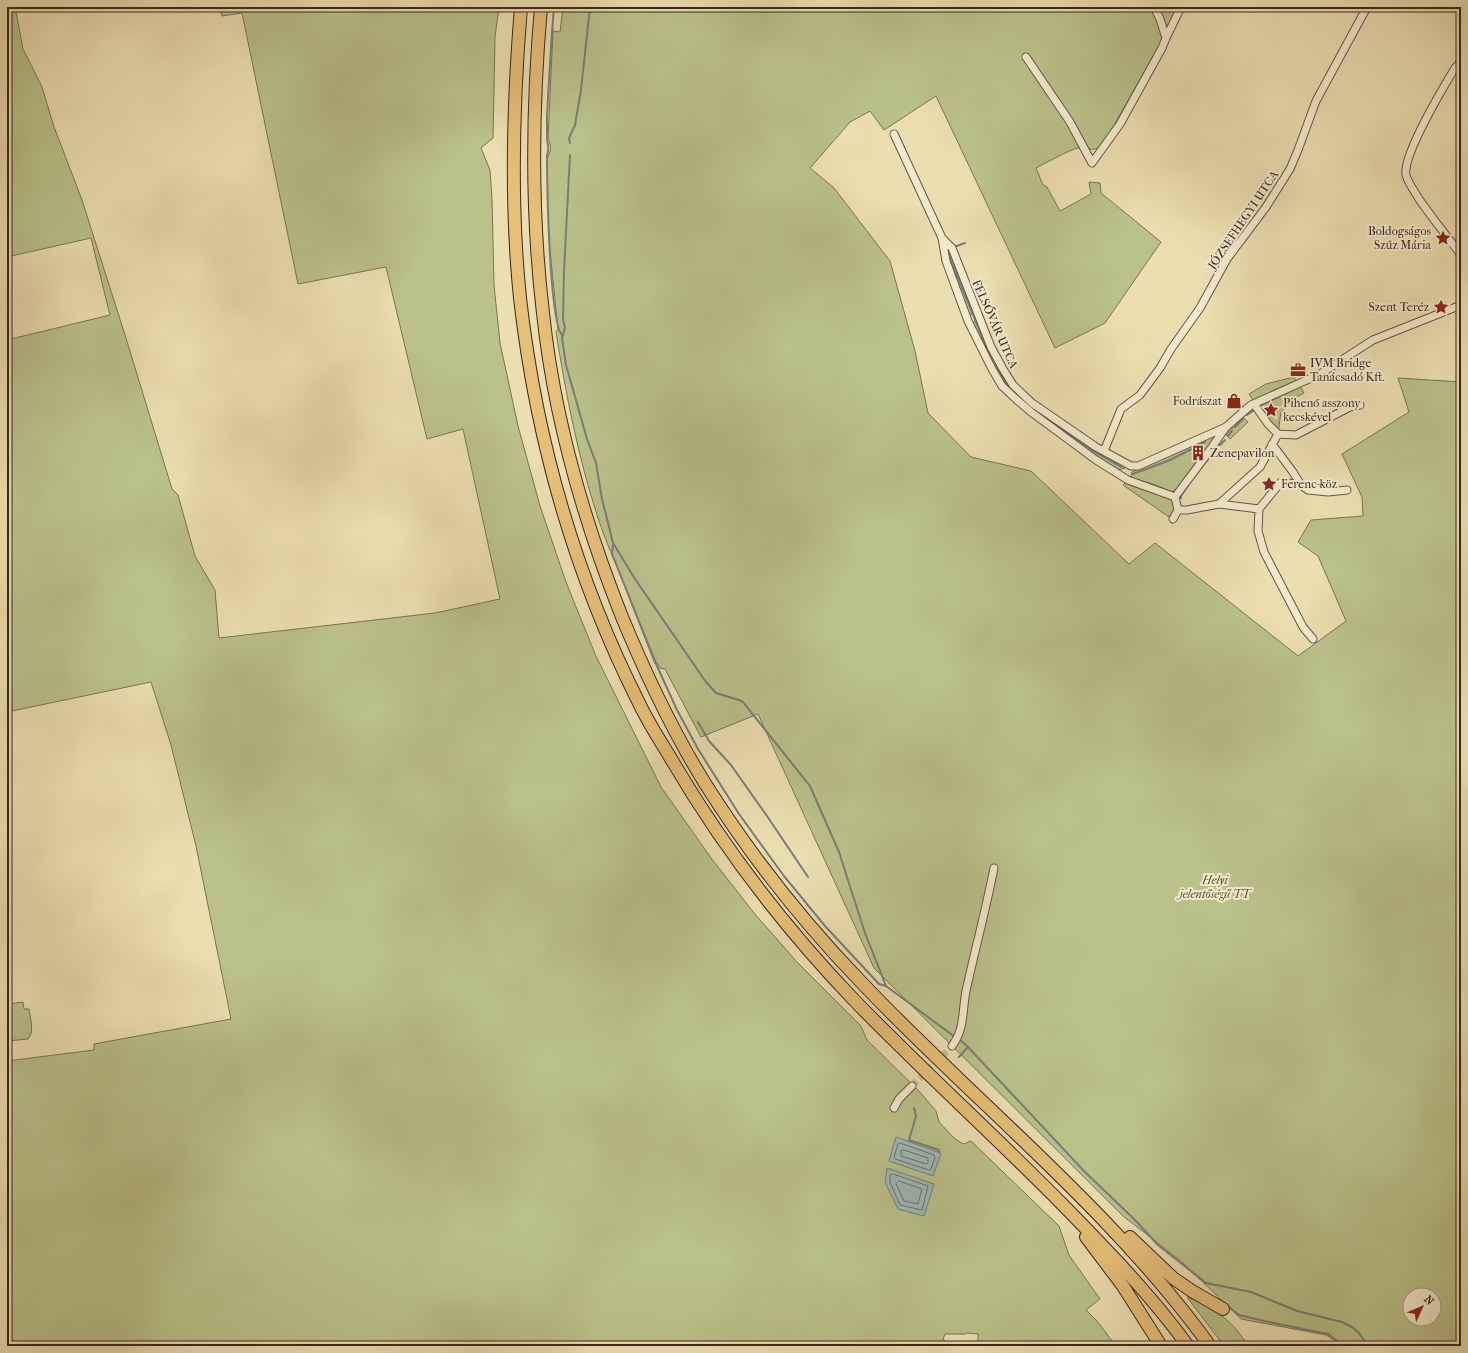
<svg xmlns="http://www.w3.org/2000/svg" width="1468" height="1353" viewBox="0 0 1468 1353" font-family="'IM FELL French Canon',serif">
  <rect width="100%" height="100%" fill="#ebdeb1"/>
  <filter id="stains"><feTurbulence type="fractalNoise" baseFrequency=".005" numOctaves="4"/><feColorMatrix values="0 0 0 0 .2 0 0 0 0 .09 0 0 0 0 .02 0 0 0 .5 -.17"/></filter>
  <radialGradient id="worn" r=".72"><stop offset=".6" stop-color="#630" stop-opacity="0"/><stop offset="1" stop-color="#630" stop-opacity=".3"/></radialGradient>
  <path fill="#bac18a" stroke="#7a7455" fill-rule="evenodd" d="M 7,7 L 15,7 L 23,49 L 42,87 L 54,127 L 82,200 L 125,335 L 172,489 L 178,495 L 195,556 L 215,590 L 219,638 L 435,613 L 500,599 L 463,429 L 427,439 L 386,267 L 298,284 L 242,13 L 222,16 L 220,7 L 499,7 L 495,37 L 493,138 L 481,148 L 490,170 L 492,199 L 494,285 L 500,343 L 518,426 L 540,506 L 566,582 L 595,654 L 661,787 L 711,858 L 754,913 L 796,961 L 861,1026 L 867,1040 L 919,1091 L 936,1111 L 939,1122 L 954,1138 L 963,1144 L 971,1141 L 1059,1226 L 1069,1255 L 1100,1299 L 1086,1310 L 1097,1321 L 1116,1346 L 978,1346 L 978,1334 L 967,1333 L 966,1334 L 945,1334 L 943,1339 L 949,1346 L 7,1346 L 7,1061 L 94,1050 L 94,1044 L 231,1019 L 196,846 L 171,745 L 151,682 L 7,712 L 7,340 L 110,315 L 91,238 L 7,257 Z
    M 563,7 L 1178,7 L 1163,39 L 1104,143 C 1093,154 1090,147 1078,148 C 1071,149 1044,164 1036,168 L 1043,185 L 1047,187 L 1060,211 L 1091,194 L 1089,182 L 1100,183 L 1101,193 L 1161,242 L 1105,323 L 1055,348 L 936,96 L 884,130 L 870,111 L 850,122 L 810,168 L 834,188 L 890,261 L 915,351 L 928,413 L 971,457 L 1031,471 L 1129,564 L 1155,543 L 1298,656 L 1346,621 L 1318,556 L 1298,542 L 1311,520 L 1363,516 L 1362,497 L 1342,454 L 1409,412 L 1398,378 L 1461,382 L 1461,1346 L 1339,1346 L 1337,1342 L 1326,1335 L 1241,1319 L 1181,1261 L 1123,1216 L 874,968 L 758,714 L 701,737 L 665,669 L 660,668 L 657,663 L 655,664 C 643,634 632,604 620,574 C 612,555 604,537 598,518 C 578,457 566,395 556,332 L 558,329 L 549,241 L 547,159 C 551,151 552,146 548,139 L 553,31 L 560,32 ZM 1410,1295 L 1434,1295 L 1434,1319 L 1410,1319 Z
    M 948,247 L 975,313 L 974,315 L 968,313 L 947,254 L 947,248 Z
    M 976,319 L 978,320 L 1010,384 L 1125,464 L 1125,468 L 1118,470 L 1098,458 L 1012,394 L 999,377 L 973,324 Z
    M 1294,377 L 1296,381 L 1253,400 L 1249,394 L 1266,384 Z
    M 1300,386 L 1304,393 L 1298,396 L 1281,412 L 1278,434 L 1260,410 L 1260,405 Z
    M 1243,417 L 1248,422 L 1230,439 L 1226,435 Z
    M 1218,433 L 1181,486 L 1172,492 L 1153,484 L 1133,479 L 1131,476 L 1132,472 Z
    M 1126,482 L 1132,486 L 1171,498 C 1177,505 1174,510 1169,517 L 1123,485 Z
    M 23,1002 L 24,1009 L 29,1009 C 30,1018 35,1032 28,1039 L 7,1041 L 7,1004 Z
    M 1187,1297 C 1216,1309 1232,1320 1248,1346 L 1224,1346 Z"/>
  <path fill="#9db9b7" stroke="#757f7b" d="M 896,1137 L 941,1153 L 933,1176 L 889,1161 Z
    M 887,1168 L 934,1184 L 924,1216 L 898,1209 L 885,1182 Z"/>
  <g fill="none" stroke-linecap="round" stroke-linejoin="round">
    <path stroke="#6c706c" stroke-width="1" d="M 900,1143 L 934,1155 L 935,1157 L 931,1169 L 929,1170 L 895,1159 L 894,1157 L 898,1144 Z
      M 904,1150 L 928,1158 L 928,1163 L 926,1164 L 901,1156 L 901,1151 Z
      M 893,1174 L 928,1186 L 922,1210 L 900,1205 L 890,1182 L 890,1175 Z
      M 899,1181 L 922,1189 L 918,1204 L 904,1201 L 896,1184 Z"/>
    <path stroke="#757f7b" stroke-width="2" d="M 554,7 C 551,43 549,79 547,116 C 547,123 547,130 547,137 C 547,144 550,148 547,155 C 547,179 549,327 563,336
      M 570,143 L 569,138 L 575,125 L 581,90 L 590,7
      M 570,155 L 564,271 L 563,319 L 565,328 L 562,338 L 566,365 L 587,439 L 596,463 L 602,499 L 613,543 L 635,579 L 706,682 L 716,693 L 739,700 L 743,702 L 810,786 L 839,852 L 865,933 L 886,986
      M 954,247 L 965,243
      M 950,249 L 948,251 L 951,261 L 993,363 L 1008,386 L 1022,400 L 1037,412 L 1093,451 L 1121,467
      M 1259,406 L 1280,396
      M 1247,415 L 1253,411
      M 1235,427 L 1243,419
      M 1228,436 L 1232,431
      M 1220,445 L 1225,440
      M 1211,456 L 1215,451
      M 1201,467 L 1208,459
      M 1133,474 L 1170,460 L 1205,442
      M 1181,498 L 1181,496 L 1188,485
      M 613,544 L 612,554 L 657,666 L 677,710 L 698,749 L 739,814 L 784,876 L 825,926 L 879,984 L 886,986 L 955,1037
      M 698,722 L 709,741 L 731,765 L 767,816 L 808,877
      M 959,1039 L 968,1047 L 959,1057
      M 968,1047 L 1083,1170 L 1136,1221 L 1158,1245 L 1206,1283 L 1251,1292 L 1297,1311 L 1342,1322 L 1352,1327 L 1359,1333 L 1368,1346
      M 914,1108 L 916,1116 L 909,1140 L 939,1150 L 939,1152
      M 1226,1305 L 1239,1315 L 1264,1321 L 1328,1334 L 1337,1341 L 1340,1346"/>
    <path stroke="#c8b994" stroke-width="7" stroke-dasharray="7 3.5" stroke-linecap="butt" d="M 912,1086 L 952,1046"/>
    <g stroke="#654" stroke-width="9">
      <path id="street" d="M 1166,38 L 1181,7
        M 1026,57 L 1070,122 L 1092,163 L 1120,124 L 1162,48 L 1166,38 L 1160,19 L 1154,7
        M 1461,62 L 1455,68 C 1444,86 1402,156 1406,175 C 1408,183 1415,192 1419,199 C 1432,218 1447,236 1461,255
        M 894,134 L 942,238 L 946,261 L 968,321 L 992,369 L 1002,386 L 1017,400 L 1031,412 L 1096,460 L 1128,480 L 1175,497
        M 942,238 L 952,248 L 991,347 L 1003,369 L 1013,385 L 1032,403 L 1096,447 L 1131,466 L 1138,466 L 1226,427
        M 1254,404 L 1268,424 L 1278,434
        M 1278,434 L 1296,435 L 1350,407 L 1360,405
        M 1272,444 L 1293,472 L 1301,485
        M 1104,451 L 1121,409 L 1140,395 L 1160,368 L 1171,349 L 1200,308 L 1227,259 L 1266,207 L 1290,169 L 1298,150 L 1316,101 L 1367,7
        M 1175,497 L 1205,457 L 1226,427 L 1251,405 L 1320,374 L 1373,340 L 1461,305
        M 1219,504 L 1260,467 L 1278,434
        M 1178,510 L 1187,510 L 1219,504 L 1259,509
        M 1173,519 L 1178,510 L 1175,497
        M 1313,639 L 1303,627 L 1264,552 L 1258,531 L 1259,509 L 1281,482 L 1301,485 L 1308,490 L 1328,492 L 1347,490
        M 952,1046 C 965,1029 962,1011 966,991 C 975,950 986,909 994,868
        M 894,1108 L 899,1099 L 912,1086"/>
    </g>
    <g stroke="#3a2720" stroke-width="14">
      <path id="highway" d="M 521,7 C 513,103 510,201 520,298 C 536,439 575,576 639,703 C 648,722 659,739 670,757 C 722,846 784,927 855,1001 C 923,1071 995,1136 1063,1205 C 1107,1250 1151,1295 1188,1346
        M 541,7 C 532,109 531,212 543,313 C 554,418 583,519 622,617 C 646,675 673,732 706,785 C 751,856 804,923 862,983 C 977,1104 1111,1209 1210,1346
        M 1086,1237 L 1123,1286 L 1161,1346
        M 1130,1237 L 1173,1278 L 1192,1291 L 1223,1309"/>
    </g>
    <use href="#street" stroke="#f2eacc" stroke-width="7"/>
    <use href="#highway" stroke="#e6bf78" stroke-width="12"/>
  </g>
  <defs>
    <g id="sight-bare" transform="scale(1.2)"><path d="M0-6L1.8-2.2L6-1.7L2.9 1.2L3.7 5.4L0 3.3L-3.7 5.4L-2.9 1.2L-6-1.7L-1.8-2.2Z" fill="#8f2418" stroke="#f2eacc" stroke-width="2.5" paint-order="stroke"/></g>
    <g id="office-bare" transform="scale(1.2)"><path d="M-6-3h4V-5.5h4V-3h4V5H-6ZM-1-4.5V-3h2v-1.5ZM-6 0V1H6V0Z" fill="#8f2418" stroke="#f2eacc" stroke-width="2.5" paint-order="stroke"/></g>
    <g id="shop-bare" transform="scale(1.2)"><path d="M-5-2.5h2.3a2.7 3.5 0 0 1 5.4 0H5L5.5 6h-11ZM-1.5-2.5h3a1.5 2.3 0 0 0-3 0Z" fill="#8f2418" stroke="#f2eacc" stroke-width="2.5" paint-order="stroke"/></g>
    <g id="building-bare" transform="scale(1.2)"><path d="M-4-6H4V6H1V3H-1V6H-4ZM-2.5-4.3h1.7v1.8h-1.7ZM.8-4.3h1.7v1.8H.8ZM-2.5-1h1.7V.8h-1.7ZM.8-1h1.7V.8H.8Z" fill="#8f2418" stroke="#f2eacc" stroke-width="2.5" paint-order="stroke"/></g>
  </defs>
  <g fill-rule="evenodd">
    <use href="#sight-bare" x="1443" y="238"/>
    <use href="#sight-bare" x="1441" y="307"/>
    <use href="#office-bare" x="1298" y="370"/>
    <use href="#shop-bare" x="1234" y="401"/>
    <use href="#sight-bare" x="1271" y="410"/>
    <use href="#building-bare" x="1198" y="453"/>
    <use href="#sight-bare" x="1269" y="484"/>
  </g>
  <g text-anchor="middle" stroke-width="4" stroke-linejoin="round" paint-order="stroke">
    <g font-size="12" fill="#3a2720" stroke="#f2eacc">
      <text transform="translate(1243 220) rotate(-56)" y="4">JÓZSEFHEGYI UTCA</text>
      <text transform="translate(995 324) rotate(66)" y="4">FELSŐVÁR UTCA</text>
    </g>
    <g font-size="12" fill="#3a2720" stroke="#f2eacc" text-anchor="start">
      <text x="1431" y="235" text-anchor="end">Boldogságos<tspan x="1431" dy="14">Szűz Mária</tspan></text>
      <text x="1429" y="311" text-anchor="end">Szent Teréz</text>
      <text x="1310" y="367">IVM Bridge<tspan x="1310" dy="14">Tanácsadó Kft.</tspan></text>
      <text x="1222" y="405" text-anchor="end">Fodrászat</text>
      <text x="1283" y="407">Pihenő asszony<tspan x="1283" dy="14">kecskével</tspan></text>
      <text x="1210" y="457">Zenepavilon</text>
      <text x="1281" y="488">Ferenc-köz</text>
    </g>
    <g font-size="12" font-style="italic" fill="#5a4e3a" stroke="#f2eacc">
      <text x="1215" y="884">Helyi<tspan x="1215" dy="14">jelentőségű TT</tspan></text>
    </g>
  </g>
  <rect width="1468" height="1353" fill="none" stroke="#ebdeb1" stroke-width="24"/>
  <rect x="8" y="8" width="1452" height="1337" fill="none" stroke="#3a2720" stroke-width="2"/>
  <rect x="12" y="12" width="1444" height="1329" fill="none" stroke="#3a2720"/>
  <g transform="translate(1422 1307) rotate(46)"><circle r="19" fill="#f2eacc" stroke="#a89c87"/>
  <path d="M0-3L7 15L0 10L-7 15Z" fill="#8f2418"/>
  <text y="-6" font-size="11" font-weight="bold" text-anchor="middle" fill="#3a2720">N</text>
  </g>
  <rect width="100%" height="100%" filter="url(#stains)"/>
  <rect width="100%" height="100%" fill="url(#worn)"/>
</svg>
